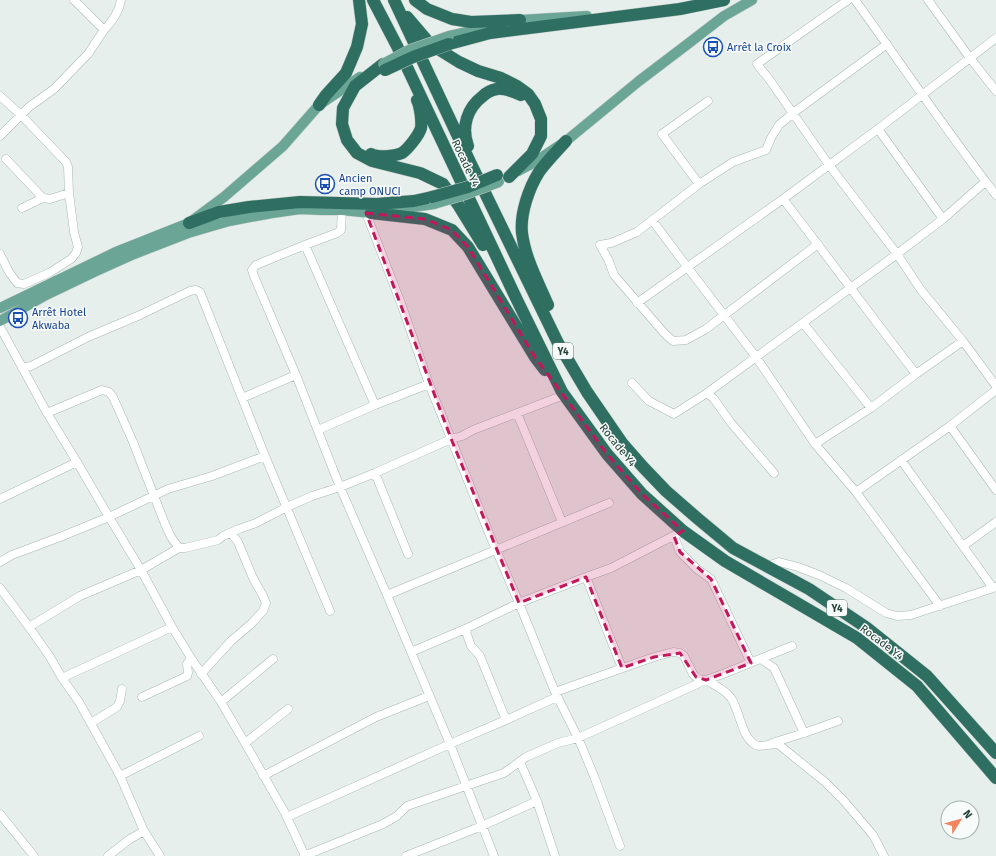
<svg xmlns="http://www.w3.org/2000/svg" width="996" height="856" viewBox="0 0 996 856" font-family="'Fira Sans',sans-serif">
  <rect width="100%" height="100%" fill="#e6efeb"/>
  <g fill="none" stroke-linecap="round" stroke-linejoin="round">
    <g stroke="#a8b8b2" stroke-width="9">
      <path id="minor" d="M 848,0 L 757,64 L 769,79 L 829,165 L 897,254 L 921,290 L 963,341 L 996,386
        M 855,0 C 902,65 947,132 996,195
        M 928,0 L 970,58 L 996,91
        M 104,30 C 112,22 119,12 121,0
        M 0,96 L 21,115 L 66,162 L 68,167 L 69,193 L 74,232 L 78,247 L 76,253 L 71,259 L 49,273 L 24,284 L 17,283 L 9,272 L 0,254
        M 878,129 L 943,219
        M 0,136 L 29,107 L 54,89 L 88,54 L 104,30 L 74,0
        M 6,159 L 43,198 L 50,199 L 69,193
        M 699,184 L 662,134 L 708,101
        M 783,199 C 828,257 871,316 916,374
        M 22,208 L 43,198
        M 342,210 L 341,230 L 337,233 L 305,245 L 256,265 L 252,270 L 254,276 L 296,375 L 340,487 L 387,595 L 609,503
        M 366,213 L 402,306 L 429,384 L 491,538 L 519,603 L 555,692 L 578,738 L 584,752 L 594,776 L 620,846
        M 652,220 L 688,268 L 756,357 L 815,444 L 856,492 L 940,606
        M 818,244 L 706,329 L 686,340 L 673,341 L 665,334 L 614,275 L 608,259 L 600,245 L 611,243 L 637,232 L 699,184 L 733,162 L 766,150 L 771,138 L 779,125 L 793,113 L 887,44
        M 305,245 L 375,405 L 318,430
        M 637,303 L 783,199 L 878,129 L 996,38
        M 803,323 L 871,408
        M 0,327 L 47,413 L 77,462 L 109,517 L 168,489 L 212,476 L 265,456
        M 22,368 L 31,366 L 88,337 L 140,315 L 190,291 L 196,290 L 200,292 L 265,456 L 330,611
        M 632,383 L 649,401 L 674,414 L 707,393 L 897,254 L 943,219 L 985,182
        M 707,393 L 714,399 L 731,423 L 774,473
        M 242,398 L 296,375
        M 375,405 L 429,384
        M 47,413 L 102,390 L 109,392 L 113,397 L 133,442 L 165,524 L 171,537 L 179,548 L 185,548 L 218,540 L 223,536 L 239,529 L 256,523 L 287,507 L 312,496 L 340,487 L 375,473 L 451,439 L 462,436 L 473,430 L 564,395
        M 517,413 L 562,522
        M 950,426 L 996,490
        M 815,444 L 871,408 L 916,374 L 963,341
        M 901,460 L 993,588
        M 375,473 L 408,554
        M 856,492 L 950,426 L 996,390
        M 0,499 L 77,462
        M 674,536 L 680,552 L 697,569 L 711,579 L 713,583 L 751,663
        M 963,546 L 996,522
        M 0,562 L 12,555 L 60,537 L 109,517 L 141,570 L 172,627 L 191,658 L 221,702 L 245,743 L 285,813 L 305,856
        M 767,566 L 779,562 L 798,567 L 819,575 L 846,588 L 886,613 L 897,616 L 911,615 L 996,587
        M 586,577 L 611,568 L 677,534
        M 0,588 L 29,627 L 50,657 L 62,678 L 79,702 L 120,776 L 144,831 L 160,856
        M 387,595 L 450,744 L 494,856
        M 29,627 L 80,596 L 141,570 L 179,548
        M 465,629 L 471,646 L 480,656 L 506,720
        M 411,652 L 465,629 L 519,603 L 586,577 L 622,668
        M 761,659 L 774,668 L 804,733
        M 201,674 L 231,641 L 251,624 L 263,611 L 266,603 L 263,596 L 253,578 L 238,542 L 231,533
        M 62,678 L 172,627
        M 555,692 L 654,657 L 673,652 L 680,653 L 684,656 L 693,674 L 696,677 L 701,680 L 706,680 L 723,674 L 792,646
        M 142,697 L 187,676 L 188,673 L 187,664 L 191,658
        M 221,702 L 273,659
        M 91,723 L 117,707 L 120,701 L 122,689
        M 245,743 L 288,709
        M 772,743 L 804,733 L 838,721
        M 520,762 L 537,801 L 555,856
        M 120,776 L 199,736
        M 263,776 L 376,717 L 429,696
        M 0,814 L 34,856
        M 287,817 L 450,744 L 506,720 L 557,697
        M 108,856 L 130,839 L 144,831
        M 304,856 L 383,824 L 397,816 L 407,806 L 504,773 L 526,757 L 558,743 L 578,738 L 706,680 C 714,685 726,690 731,698 C 740,710 742,743 759,746 C 762,746 773,744 778,744 L 825,782 L 844,801 L 873,835 L 884,856
        M 406,856 L 482,826 L 537,801"/>
    </g>
    <g stroke="#c2cac8" stroke-width="11">
      <path id="major" d="M 449,36 L 520,20 L 587,16
        M 518,171 L 535,162 L 566,141 L 639,81 L 689,43 L 724,16 L 752,0
        M 0,308 L 116,252 L 189,223 L 224,197 L 283,146 L 319,105 L 360,77
        M 0,321 L 46,295 L 94,272 L 134,254 L 188,233 L 229,221 L 272,213 L 300,209 L 322,210 L 342,210 L 371,213 L 434,204"/>
    </g>
    <g stroke="#c2cac8" stroke-width="13">
      <path id="highway" d="M 373,0 L 397,46 L 517,300 L 562,392 L 607,454 L 642,494 L 683,531 L 725,561 L 857,638 L 917,686 L 996,778
        M 394,0 L 470,162 L 558,343 L 587,392 L 622,443 L 643,467 L 666,491 L 697,518 L 733,548 L 809,589 L 867,628 L 927,676 L 996,753
        M 415,0 L 427,9 L 452,19 L 471,22 L 520,20
        M 407,17 L 430,44 L 459,62 L 478,71 L 501,78 L 517,86 L 528,94 L 535,104 L 541,119 L 541,136 L 532,154 L 509,177
        M 449,44 L 490,33 L 680,9 L 724,0
        M 383,64 L 355,86 L 343,108 L 342,124 L 347,140 L 357,153 L 372,161 L 420,173 L 443,184 L 459,206 L 483,245
        M 319,105 L 326,95 L 346,73 L 357,47 L 362,24 L 359,0
        M 468,146 C 461,127 467,108 483,96 C 486,93 492,90 497,89 C 505,88 514,92 521,95
        M 371,154 C 378,158 395,156 402,153 C 408,149 419,135 421,128 C 422,121 420,106 417,100
        M 371,213 L 425,219 L 452,230 L 468,247 L 535,357 L 545,370
        M 189,223 L 219,212 L 249,207 L 300,202 L 377,204 L 414,201 L 432,197
        M 548,305 C 538,282 525,258 522,233 C 520,213 529,188 539,172 C 547,161 557,151 566,141"/>
    </g>
    <use href="#minor" stroke="#fff" stroke-width="8"/>
    <use href="#major" stroke="#6aa596" stroke-width="10"/>
    <use href="#highway" stroke="#2f6f62" stroke-width="12"/>
    <g stroke="#c2cac8" stroke-width="11" stroke-linecap="butt">
      <path id="major-bridge" d="M 383,64 L 409,50 L 449,36
        M 434,204 L 464,195 L 499,182"/>
    </g>
    <g stroke="#c2cac8" stroke-width="13" stroke-linecap="butt">
      <path id="highway-bridge" d="M 385,70 L 413,57 L 449,44
        M 432,197 L 468,187 L 497,175"/>
    </g>
    <use href="#major-bridge" stroke="#6aa596" stroke-width="10"/>
    <use href="#highway-bridge" stroke="#2f6f62" stroke-width="12"/>
  </g>
  <path fill="#c2185b" fill-opacity="0.2" stroke="#c2185b" stroke-width="3" stroke-dasharray="8 5" stroke-linejoin="round" d="M 366,213 L 425,219 L 452,230 L 468,247 L 535,357 L 607,454 L 642,494 L 683,531 L 674,536 L 680,552 L 711,579 L 751,663 L 706,680 L 696,677 L 680,653 L 654,657 L 622,668 L 586,577 L 519,603 L 452,441 Z"/>
  <defs>
    <g id="bus-ring" transform="scale(1)"><circle r="9.5" fill="#f7fbf9" stroke="#1a4fb4" stroke-width="1.5"/><path d="M-5-6H5V4H4V6H2V4H-2V6H-4V4H-5ZM-3.5-4V0h7V-4ZM-3.5 1.2v1.5H-2V1.2ZM2 1.2v1.5H3.5V1.2Z" fill="#1a4fb4"/></g>
  </defs>
  <g fill-rule="evenodd">
    <use href="#bus-ring" x="713" y="47"/>
    <use href="#bus-ring" x="325" y="184"/>
    <use href="#bus-ring" x="18" y="318"/>
  </g>
  <g text-anchor="middle" stroke-width="3" stroke-linejoin="round" paint-order="stroke">
    <g fill="#f7fbf9" stroke="#637a73" stroke-width="1">
      <rect x="553" y="343" width="20" height="16" rx="3"/>
      <rect x="827" y="600" width="20" height="16" rx="3"/>
    </g>
    <g font-size="10" font-weight="bold" fill="#24423a">
      <text x="563" y="355">Y4</text>
      <text x="837" y="612">Y4</text>
    </g>
    <g font-size="11" fill="#164399" stroke="#f7fbf9" text-anchor="start">
      <text x="727" y="51">Arrêt la Croix</text>
      <text x="339" y="182">Ancien<tspan x="339" dy="13">camp ONUCI</tspan></text>
      <text x="32" y="316">Arrêt Hotel<tspan x="32" dy="13">Akwaba</tspan></text>
    </g>
    <g font-size="11" fill="#24423a" stroke="#f7fbf9">
      <text transform="translate(466 163) rotate(65)" y="4">Rocade Y4</text>
      <text transform="translate(618 445) rotate(51)" y="4">Rocade Y4</text>
      <text transform="translate(882 642) rotate(37)" y="4">Rocade Y4</text>
    </g>
  </g>
  <g transform="translate(960 820) rotate(53)"><circle r="19" fill="#f7fbf9" stroke="#a3b1ad"/>
  <path d="M0-3L7 15L0 10L-7 15Z" fill="#f4845f"/>
  <text y="-6" font-size="11" font-weight="bold" text-anchor="middle" fill="#24423a">N</text>
  </g>
</svg>
